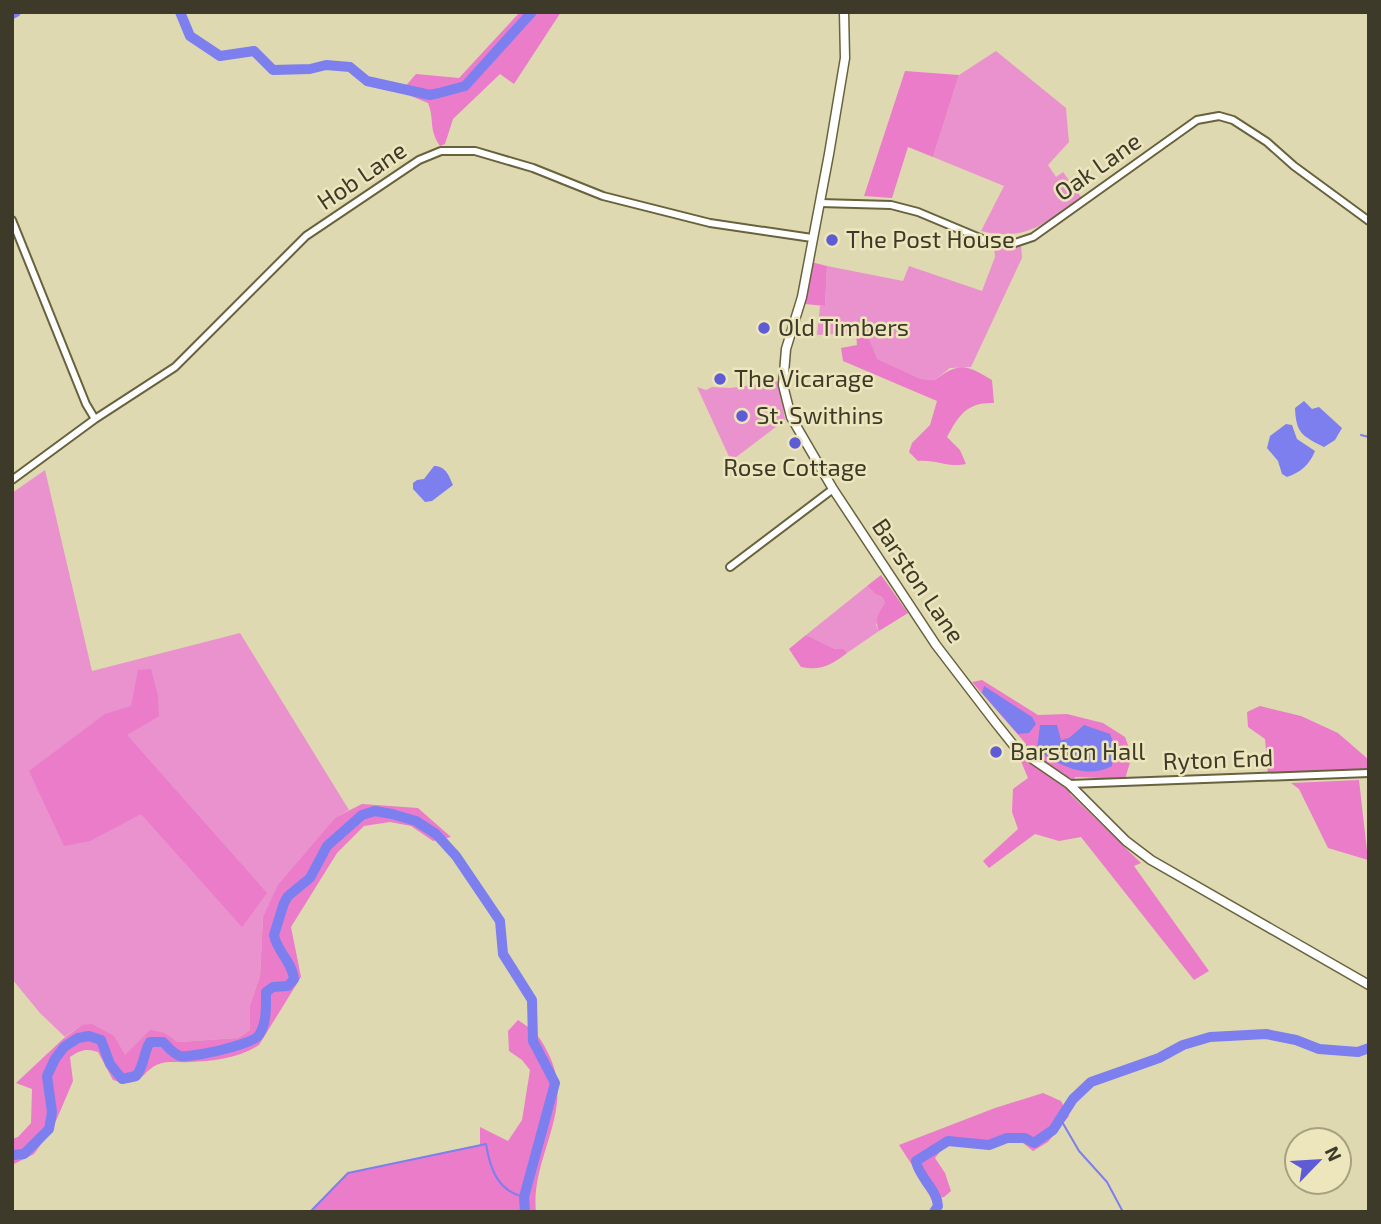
<svg xmlns="http://www.w3.org/2000/svg" width="1381" height="1224" viewBox="0 0 1381 1224" font-family="'Exo 2',sans-serif">
  <rect width="100%" height="100%" fill="#dfd9b1"/>
  <path fill="#ea92cd" d="M 996,51 L 1066,108 L 1069,142 L 1048,165 L 1056,177 L 1063,172 L 1081,197 C 1045,223 1027,242 981,231 L 1004,186 L 933,157 L 959,75 Z
    M 1021,244 L 1022,258 L 971,367 L 950,368 L 935,380 L 921,379 L 876,359 L 868,336 L 856,333 L 817,335 L 820,306 L 825,306 L 827,266 L 903,281 L 909,266 L 982,291 L 995,257 L 994,246 Z
    M 779,381 L 785,420 L 731,461 L 697,387 L 706,390 L 712,387 L 730,388 Z
    M 45,470 L 92,671 L 240,633 L 349,810 L 336,817 L 263,917 L 260,976 L 250,1005 L 250,1030 L 238,1038 L 178,1042 L 165,1033 L 125,1055 L 82,1025 L 65,1037 L 40,1013 L 12,979 L 12,493 Z
    M 867,586 L 875,594 L 882,597 L 885,603 L 876,625 L 879,631 L 847,653 L 844,649 L 835,649 L 806,635 Z"/>
  <path fill="#ea7cc9" d="M 520,12 L 561,12 L 514,84 L 500,74 L 453,119 L 445,144 L 440,146 C 428,128 435,121 428,103 L 411,96 L 403,89 L 416,74 L 459,78 Z
    M 905,71 L 959,75 L 933,157 L 908,147 L 892,198 L 864,196 Z
    M 811,262 L 827,266 L 825,306 L 805,304 Z
    M 856,333 L 868,336 L 877,359 L 921,379 L 935,380 C 960,361 967,365 992,380 L 994,403 C 967,402 959,415 947,437 L 960,450 L 966,464 C 949,468 935,459 918,461 L 909,452 L 912,443 L 930,425 L 937,401 L 843,361 L 841,348 L 857,345 Z
    M 881,575 L 908,613 L 879,631 C 874,619 879,613 885,603 L 882,597 L 875,594 L 867,586 Z
    M 806,635 L 835,649 L 844,649 L 847,653 C 831,665 821,671 801,667 L 789,649 Z
    M 151,669 L 158,696 L 159,716 L 127,735 L 267,893 L 242,927 L 141,814 L 90,841 L 64,846 L 29,771 L 105,714 L 131,706 L 138,670 Z
    M 982,680 L 1038,715 L 1067,714 L 1103,723 L 1125,737 L 1132,756 L 1125,779 L 1075,777 L 1070,794 L 1141,863 L 1134,866 L 1209,971 L 1194,980 L 1081,837 L 1059,841 L 1035,834 L 989,868 L 983,861 L 1018,829 L 1012,812 L 1013,789 L 1028,778 L 1020,759 L 1022,759 L 1026,744 L 972,682 Z
    M 1260,706 L 1301,716 L 1338,733 L 1369,760 L 1369,769 L 1268,775 L 1265,739 L 1248,727 L 1247,712 Z
    M 1359,780 L 1368,860 L 1328,848 L 1299,789 L 1291,783 Z
    M 362,804 L 418,808 L 451,837 L 433,841 L 411,826 L 390,822 L 364,826 L 337,853 L 291,927 L 301,977 L 259,1045 C 240,1058 212,1061 190,1062 C 181,1063 170,1061 162,1063 C 140,1069 145,1090 113,1080 L 98,1052 C 87,1048 80,1050 70,1057 L 73,1081 L 53,1128 L 34,1154 L 12,1165 L 12,1139 L 18,1137 L 31,1123 L 32,1089 L 16,1083 L 63,1039 L 82,1025 L 92,1024 L 114,1036 L 125,1055 L 150,1030 L 165,1033 L 178,1042 L 238,1038 L 250,1030 L 250,1005 L 260,976 L 263,917 L 278,885 L 336,817 Z
    M 518,1020 C 536,1032 540,1036 549,1055 C 576,1110 530,1157 536,1212 L 310,1212 L 348,1173 L 480,1145 L 480,1127 L 508,1141 L 522,1120 L 530,1070 L 522,1060 L 509,1051 L 508,1031 Z
    M 1043,1093 L 1061,1101 L 1069,1116 L 1048,1142 L 1033,1151 L 1013,1135 L 998,1137 L 989,1145 L 948,1142 L 935,1158 L 945,1173 L 951,1191 L 944,1197 L 934,1199 L 899,1145 L 995,1108 Z"/>
  <path fill="#7d7fef" d="M 1304,401 L 1312,409 L 1319,407 L 1342,428 L 1335,440 L 1324,447 C 1302,436 1296,433 1295,408 Z
    M 1286,424 L 1292,425 L 1297,439 L 1315,451 C 1310,464 1300,473 1287,477 L 1282,474 L 1278,461 L 1267,448 L 1270,436 Z
    M 434,466 C 446,466 449,476 453,485 L 432,501 L 425,502 L 413,489 L 413,483 L 417,480 L 424,479 Z
    M 984,686 L 1032,717 L 1036,724 L 1029,733 L 1018,734 L 982,693 Z
    M 1040,725 L 1057,725 L 1061,740 L 1069,738 L 1084,725 L 1110,734 L 1114,744 L 1112,766 C 1086,780 1059,765 1037,750 Z"/>
  <g fill="none" stroke-linecap="round" stroke-linejoin="round">
    <path stroke="#7d7fef" stroke-width="2" d="M 1361,435 L 1369,437
      M 1061,1120 L 1079,1151 L 1107,1182 L 1123,1212
      M 310,1212 L 348,1173 L 486,1144 C 490,1169 498,1191 524,1197"/>
    <path stroke="#7d7fef" stroke-width="10" d="M 180,12 L 190,36 L 220,56 L 254,51 L 273,70 L 310,69 L 326,65 L 350,67 L 367,81 L 430,95 L 439,93 L 465,86 L 532,12
      M 12,14 L 16,12
      M 12,1155 L 24,1154 L 49,1129 L 52,1112 L 47,1076 L 55,1059 L 64,1047 L 78,1038 L 89,1036 L 101,1040 L 110,1064 L 122,1079 L 136,1076 C 145,1065 143,1053 150,1042 L 163,1042 C 168,1047 173,1054 180,1056 C 190,1058 253,1045 259,1035 C 267,1023 266,1006 266,992 L 273,987 L 288,986 L 294,979 C 292,961 277,952 274,935 L 284,903 L 288,896 L 310,878 L 327,846 L 362,815 L 375,811 L 392,814 L 416,821 L 436,834 L 456,856 L 500,921 L 503,954 L 532,1000 L 533,1041 L 555,1083 L 524,1197 L 525,1212
      M 934,1212 L 938,1206 C 937,1189 919,1178 916,1161 L 948,1141 L 989,1145 L 1007,1138 L 1025,1138 L 1034,1143 L 1053,1130 L 1073,1099 L 1091,1082 L 1159,1058 L 1183,1045 L 1210,1037 L 1266,1034 L 1296,1040 L 1319,1049 L 1358,1052 L 1369,1048"/>
    <g stroke="#68623d" stroke-width="10">
      <path id="minor" d="M 820,203 L 891,205 L 918,212 L 992,243 L 1015,243 L 1033,237 L 1197,120 L 1219,116 L 1233,120 L 1267,142 L 1294,166 L 1369,221
        M 12,220 L 86,404 L 95,419
        M 12,480 L 95,419 L 175,367 L 306,236 L 419,160 L 441,151 L 475,151 L 533,168 L 603,196 L 710,223 L 812,238
        M 730,567 L 833,489
        M 1069,784 L 1369,773"/>
    </g>
    <g stroke="#68623d" stroke-width="11">
      <path id="tertiary" d="M 844,12 L 845,58 L 829,154 L 802,297 L 786,349 L 783,385 L 791,417 L 833,489 L 936,645 L 995,722 L 1015,747 L 1069,784 L 1126,841 L 1151,860 L 1369,985"/>
    </g>
    <use href="#minor" stroke="#fff" stroke-width="6"/>
    <use href="#tertiary" stroke="#fff" stroke-width="8"/>
  </g>
  <g fill="#5f5bd4" stroke="#ede6bd" stroke-width="2.5">
    <circle cx="832" cy="240" r="7"/>
    <circle cx="764" cy="328" r="7"/>
    <circle cx="720" cy="379" r="7"/>
    <circle cx="742" cy="416" r="7"/>
    <circle cx="795" cy="443" r="7"/>
    <circle cx="996" cy="752" r="7"/>
  </g>
  <g text-anchor="middle" stroke-width="5" stroke-linejoin="round" paint-order="stroke">
    <g font-size="24" fill="#3d3a2a" stroke="#ede6bd">
      <text transform="translate(1098 167) rotate(-35)" y="8">Oak Lane</text>
      <text transform="translate(362 176) rotate(-34)" y="8">Hob Lane</text>
      <text transform="translate(918 581) rotate(56)" y="8">Barston Lane</text>
      <text transform="translate(1218 760) rotate(-2)" y="8">Ryton End</text>
    </g>
    <g font-size="24" fill="#3d3a2a" stroke="#ede6bd" text-anchor="start">
      <text x="846" y="248">The Post House</text>
      <text x="778" y="336">Old Timbers</text>
      <text x="734" y="387">The Vicarage</text>
      <text x="756" y="424">St. Swithins</text>
      <text x="795" y="476" text-anchor="middle">Rose Cottage</text>
      <text x="1010" y="760">Barston Hall</text>
    </g>
  </g>
  <rect width="1381" height="1224" fill="none" stroke="#3d3a2a" stroke-width="28"/>
  <g transform="translate(1318 1161) rotate(65)"><circle r="33" fill="#ede6bd" stroke="#a7a182" stroke-width="2"/>
  <path d="M0-5L12 26L0 18L-12 26Z" fill="#5f5bd4"/>
  <text y="-10" font-size="19" font-weight="bold" text-anchor="middle" fill="#3d3a2a">N</text>
  </g>
</svg>
